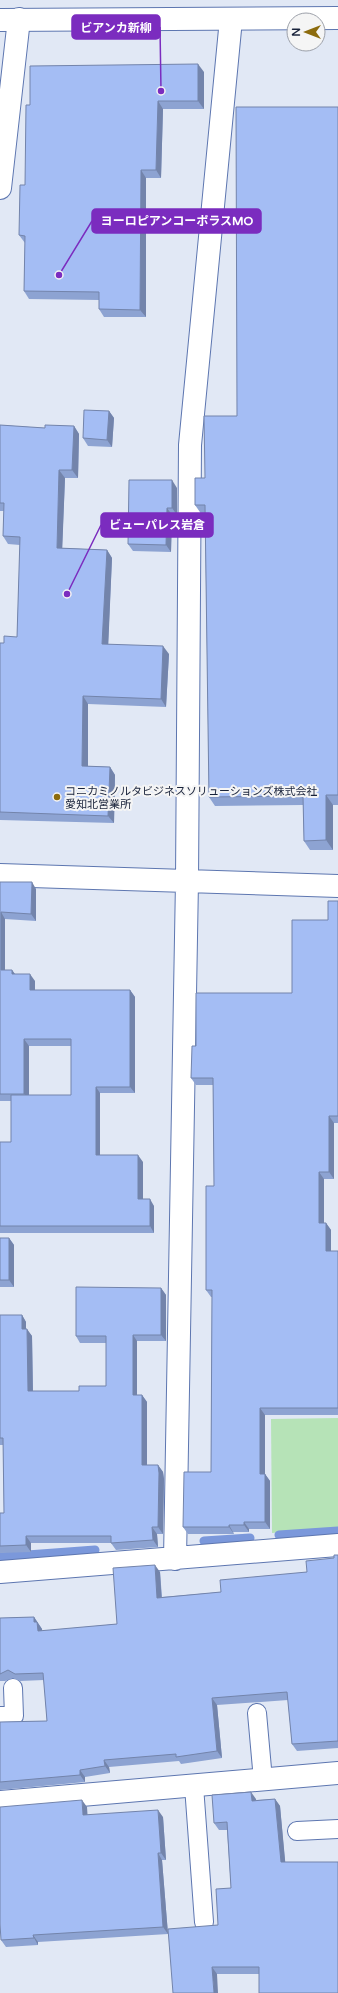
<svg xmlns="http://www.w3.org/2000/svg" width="338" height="1993" viewBox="0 0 338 1993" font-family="'Varela Round','Noto Sans JP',sans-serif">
  <rect width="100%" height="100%" fill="#e1e8f5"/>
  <path fill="#b6e3b7" d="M 338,1418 L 338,1527 L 272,1533 L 271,1419 Z"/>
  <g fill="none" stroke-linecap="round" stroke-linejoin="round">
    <path stroke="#7b98db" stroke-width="9" d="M 279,1535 L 338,1531
      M 204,1541 L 250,1538
      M 0,1557 L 95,1550"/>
    <g stroke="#5d76b0" stroke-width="20">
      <path id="lane" d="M 257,1713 L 263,1780
        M 0,1716 L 14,1716 L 13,1688
        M 194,1786 L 204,1922
        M 297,1831 L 338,1829"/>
    </g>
    <g stroke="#5d76b0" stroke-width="24">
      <path id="street" d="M 0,188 L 19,19
        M 0,875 L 338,886
        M 175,1559 L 187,881 L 190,445 L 231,19
        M 0,1572 L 338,1545
        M 0,1802 L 338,1773"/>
    </g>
    <g stroke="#5d76b0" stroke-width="24">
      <path id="secondary" d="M 0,20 L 338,18"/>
    </g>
    <use href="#lane" stroke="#fff" stroke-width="18"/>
    <use href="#street" stroke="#fff" stroke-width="22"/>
    <use href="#secondary" stroke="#fff" stroke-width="22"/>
  </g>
  <path fill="#8da3d2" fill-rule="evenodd" d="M 204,72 L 204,109 L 163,109 L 161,178 L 146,178 L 146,317 L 104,317 L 99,309 L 99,300 L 29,299 L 24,291 L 25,243 L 19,235 L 25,185 L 30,105 Z
    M 338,107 L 338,805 L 333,805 L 333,850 L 310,850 L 304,841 L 303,805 L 215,806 L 209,797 L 205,515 L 202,515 L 195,505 L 205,478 L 237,416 Z
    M 109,411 L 114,418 L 112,447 L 88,446 L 83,438 Z
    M 0,425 L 45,428 L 74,426 L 79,434 L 78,478 L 65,478 L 62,548 L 107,550 L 112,558 L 108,644 L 169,654 L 166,707 L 88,704 L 88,766 L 110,767 L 115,775 L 114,823 L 0,820 L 0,643 L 4,643 L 17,637 L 20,545 L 8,544 L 3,536 L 4,511 L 0,511 Z
    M 177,488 L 177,515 L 172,515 L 171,552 L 133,551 L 128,544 Z
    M 0,882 L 36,889 L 36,921 L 5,919 L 5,970 L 12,970 L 15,974 L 35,981 L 35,990 L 130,990 L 135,997 L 135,1093 L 100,1093 L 100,1155 L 143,1162 L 143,1199 L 154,1206 L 154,1233 L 0,1233 L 0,1142 L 11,1142 L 11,1101 L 0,1101 ZM 29,1046 L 71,1046 L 71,1095 L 29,1095 Z
    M 338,901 L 338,1123 L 334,1123 L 334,1179 L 324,1179 L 324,1223 L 326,1223 L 331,1230 L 331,1251 L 338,1251 L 338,1415 L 265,1415 L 265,1474 L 270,1481 L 270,1529 L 249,1529 L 249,1532 L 233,1532 L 234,1534 L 188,1534 L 183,1527 L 211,1472 L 212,1297 L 211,1297 L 206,1290 L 214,1186 L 213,1085 L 196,1085 L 191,1078 L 196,1046 L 292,993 L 328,920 Z
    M 0,1238 L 9,1238 L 14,1245 L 14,1287 L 0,1287 Z
    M 161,1288 L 166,1295 L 166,1341 L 137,1341 L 137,1395 L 142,1395 L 147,1402 L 147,1465 L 158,1465 L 163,1472 L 164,1479 L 163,1534 L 157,1534 L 158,1547 L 116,1550 L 111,1543 L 31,1543 L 31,1552 L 0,1553 L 0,1513 L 4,1513 L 3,1445 L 0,1445 L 0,1315 L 22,1315 L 26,1322 L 26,1329 L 32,1336 L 33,1391 L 79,1391 L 106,1386 L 106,1343 L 80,1343 L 76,1336 Z
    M 338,1555 L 338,1748 L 297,1751 L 292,1744 L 288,1700 L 217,1705 L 222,1758 L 181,1764 L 179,1761 L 109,1767 L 110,1773 L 85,1777 L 85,1782 L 0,1790 L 0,1722 L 47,1721 L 44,1680 L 20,1681 L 13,1678 L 5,1681 L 0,1681 L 0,1618 L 34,1617 L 42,1629 L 42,1631 L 117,1624 L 160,1572 L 162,1597 L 221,1592 L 307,1572 L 334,1558 Z
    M 256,1799 L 256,1800 L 275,1799 L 280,1806 L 285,1862 L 259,1974 L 217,1974 L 173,1993 L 218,1925 L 231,1888 L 227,1830 L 219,1830 L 214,1823 Z
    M 87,1807 L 87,1815 L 163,1817 L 166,1860 L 162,1860 L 168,1934 L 38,1942 L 38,1945 L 6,1947 L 1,1940 Z"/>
  <path fill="#7384ab" d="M 198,64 L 204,72 L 204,109 L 198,101 Z
    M 158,101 L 163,109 L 161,178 L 156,170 Z
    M 141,170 L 146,178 L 146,317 L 140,310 Z
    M 109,411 L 114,418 L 112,447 L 107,440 Z
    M 74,426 L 79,434 L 78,478 L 72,470 Z
    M 59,470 L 65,478 L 62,555 L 57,548 Z
    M 172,480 L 177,488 L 177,515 L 172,508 Z
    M 167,508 L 172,515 L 171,552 L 166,545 Z
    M 107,550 L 112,558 L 108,651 L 102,644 Z
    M 163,646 L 169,654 L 166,707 L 161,699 Z
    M 83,696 L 88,704 L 88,774 L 82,766 Z
    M 110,767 L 115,775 L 114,823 L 108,816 Z
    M 326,795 L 333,805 L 333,850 L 326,840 Z
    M 32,882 L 36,889 L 36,921 L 31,914 Z
    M 1,912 L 5,919 L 5,977 L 1,970 Z
    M 12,970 L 17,977 L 12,974 Z
    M 30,974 L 35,981 L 35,997 L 30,990 Z
    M 130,990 L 135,997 L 135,1093 L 130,1087 Z
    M 24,1039 L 29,1046 L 29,1101 L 24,1094 Z
    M 96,1087 L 100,1093 L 100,1162 L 96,1155 Z
    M 329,1116 L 334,1123 L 334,1179 L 329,1172 Z
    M 138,1155 L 143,1162 L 143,1206 L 138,1199 Z
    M 319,1172 L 324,1179 L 324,1230 L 319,1223 Z
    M 150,1199 L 154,1206 L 154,1233 L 150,1226 Z
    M 326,1223 L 331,1230 L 331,1258 L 326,1251 Z
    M 9,1238 L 14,1245 L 14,1287 L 9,1280 Z
    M 161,1288 L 166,1295 L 166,1341 L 161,1335 Z
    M 22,1315 L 26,1322 L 26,1336 L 22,1329 Z
    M 27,1329 L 32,1336 L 33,1398 L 28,1391 Z
    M 133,1335 L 137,1341 L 137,1402 L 133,1395 Z
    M 142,1395 L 147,1402 L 147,1472 L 142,1465 Z
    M 260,1408 L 265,1415 L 265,1481 L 260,1474 Z
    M 158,1465 L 163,1472 L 164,1479 L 163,1534 L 158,1527 Z
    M 265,1474 L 270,1481 L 270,1529 L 265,1522 Z
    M 244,1522 L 249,1529 L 249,1532 L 244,1525 Z
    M 229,1525 L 233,1532 L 234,1534 L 229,1527 Z
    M 152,1527 L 157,1534 L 158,1547 L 153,1540 Z
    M 26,1536 L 31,1543 L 31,1552 L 26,1545 Z
    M 155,1565 L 160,1572 L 162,1605 L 157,1598 Z
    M 34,1617 L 42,1629 L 43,1638 L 38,1631 L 34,1622 Z
    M 212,1698 L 217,1705 L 222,1758 L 217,1751 Z
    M 104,1760 L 109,1767 L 110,1773 L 105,1766 Z
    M 80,1770 L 85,1777 L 85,1782 L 80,1775 Z
    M 251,1792 L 256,1799 L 257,1808 L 252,1801 Z
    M 275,1799 L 280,1806 L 286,1870 L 281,1862 Z
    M 82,1800 L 87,1807 L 88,1822 L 83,1815 Z
    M 158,1810 L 163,1817 L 166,1860 L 161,1853 Z
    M 158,1853 L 162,1860 L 168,1934 L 163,1927 Z
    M 33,1935 L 38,1942 L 38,1945 L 34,1938 Z
    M 212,1967 L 217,1974 L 218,1993 L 214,1993 Z"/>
  <path fill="#a4bdf4" stroke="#7384ab" d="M 198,64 L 198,101 L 158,101 L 156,170 L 141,170 L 140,310 L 99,309 L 99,292 L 24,291 L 25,236 L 19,235 L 20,185 L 25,185 L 26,105 L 30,105 L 30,66 Z
    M 236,107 L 338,107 L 338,795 L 326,795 L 326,840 L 304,841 L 303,796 L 209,797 L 205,505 L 195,505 L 195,478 L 205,478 L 204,416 L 237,416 Z
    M 84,410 L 109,411 L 107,440 L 83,438 Z
    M 0,425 L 45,428 L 45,425 L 74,426 L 72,470 L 59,470 L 57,548 L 107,550 L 102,644 L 163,646 L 161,699 L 83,696 L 82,766 L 110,767 L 108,816 L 0,812 L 0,643 L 4,643 L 4,636 L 17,637 L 20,537 L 3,536 L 4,503 L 0,503 Z
    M 129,480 L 172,480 L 172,508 L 167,508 L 166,545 L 128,544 Z
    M 0,882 L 32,882 L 31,914 L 1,912 L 1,970 L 12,970 L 12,974 L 30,974 L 30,990 L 130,990 L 130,1087 L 96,1087 L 96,1155 L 138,1155 L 138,1199 L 150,1199 L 150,1226 L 0,1226 L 0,1142 L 11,1142 L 11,1095 L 71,1095 L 71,1039 L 24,1039 L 24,1094 L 0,1094 Z
    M 328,901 L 338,901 L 338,1116 L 329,1116 L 329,1172 L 319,1172 L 319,1223 L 326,1223 L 326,1251 L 338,1251 L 338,1408 L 260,1408 L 260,1474 L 265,1474 L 265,1522 L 244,1522 L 244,1525 L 229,1525 L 229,1527 L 183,1527 L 184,1472 L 211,1472 L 212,1290 L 206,1290 L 206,1186 L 214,1186 L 213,1078 L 191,1078 L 192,1046 L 196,1046 L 196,993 L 292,993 L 292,920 L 328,920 Z
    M 0,1238 L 9,1238 L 9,1280 L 0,1280 Z
    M 76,1287 L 161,1288 L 161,1335 L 133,1335 L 133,1395 L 142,1395 L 142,1465 L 158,1465 L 159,1473 L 158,1527 L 152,1527 L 153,1540 L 111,1543 L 111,1536 L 26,1536 L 26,1545 L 0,1546 L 0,1513 L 4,1513 L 3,1438 L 0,1438 L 0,1315 L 22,1315 L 22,1329 L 27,1329 L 28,1391 L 79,1391 L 79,1386 L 106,1386 L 106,1336 L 76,1336 Z
    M 334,1555 L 338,1555 L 338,1741 L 292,1744 L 287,1692 L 212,1698 L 217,1751 L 176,1757 L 176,1754 L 104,1760 L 105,1766 L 80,1770 L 80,1775 L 0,1782 L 0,1722 L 47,1721 L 43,1673 L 15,1674 L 8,1670 L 0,1674 L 0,1618 L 34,1617 L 34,1622 L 37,1622 L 38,1631 L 117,1624 L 113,1568 L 155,1565 L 157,1598 L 221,1592 L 220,1580 L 307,1572 L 306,1561 L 334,1558 Z
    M 251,1792 L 252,1801 L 275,1799 L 281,1862 L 338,1862 L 338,1993 L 259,1993 L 259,1967 L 212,1967 L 214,1993 L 173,1993 L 168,1929 L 218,1925 L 216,1889 L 231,1888 L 227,1822 L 214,1823 L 212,1795 Z
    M 82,1800 L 83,1815 L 158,1810 L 161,1853 L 158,1853 L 163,1927 L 33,1935 L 34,1938 L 1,1940 L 0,1924 L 0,1807 Z"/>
  <circle fill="#8c6b0d" stroke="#f5f5f5" stroke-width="1.5" cx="57" cy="797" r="4"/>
  <g text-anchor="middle" stroke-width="4" stroke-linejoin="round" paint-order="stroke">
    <g font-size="11" fill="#18223a" stroke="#f5f5f5" text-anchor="start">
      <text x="65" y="795">コニカミノルタビジネスソリューションズ株式会社<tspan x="65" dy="13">愛知北営業所</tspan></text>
    </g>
  </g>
  <path fill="none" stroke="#7b2cbf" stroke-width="1.5" d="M161 91L160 27M59 275L92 221M67 594L101 525"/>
  <g fill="#7b2cbf" stroke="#f5f5f5" stroke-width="1.5">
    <circle cx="161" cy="91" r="4"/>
    <circle cx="59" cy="275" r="4"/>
    <circle cx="67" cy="594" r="4"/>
  </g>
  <g fill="#7b2cbf" stroke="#7b2cbf" stroke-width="1.5">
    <rect x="72" y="15" width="88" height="24" rx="4"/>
    <rect x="92" y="209" width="169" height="24" rx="4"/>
    <rect x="101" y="513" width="112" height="24" rx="4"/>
  </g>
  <g font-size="12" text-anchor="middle" font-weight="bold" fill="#fff">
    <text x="116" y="32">ビアンカ新柳</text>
    <text x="177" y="225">ヨーロピアンコーポラスMO</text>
    <text x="157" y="529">ビューパレス岩倉</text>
  </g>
  <g transform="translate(306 32) rotate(270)"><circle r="19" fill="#f5f5f5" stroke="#9da1aa"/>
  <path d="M0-3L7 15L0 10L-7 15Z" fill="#8c6b0d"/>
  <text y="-6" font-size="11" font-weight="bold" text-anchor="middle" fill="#18223a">N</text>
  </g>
</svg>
